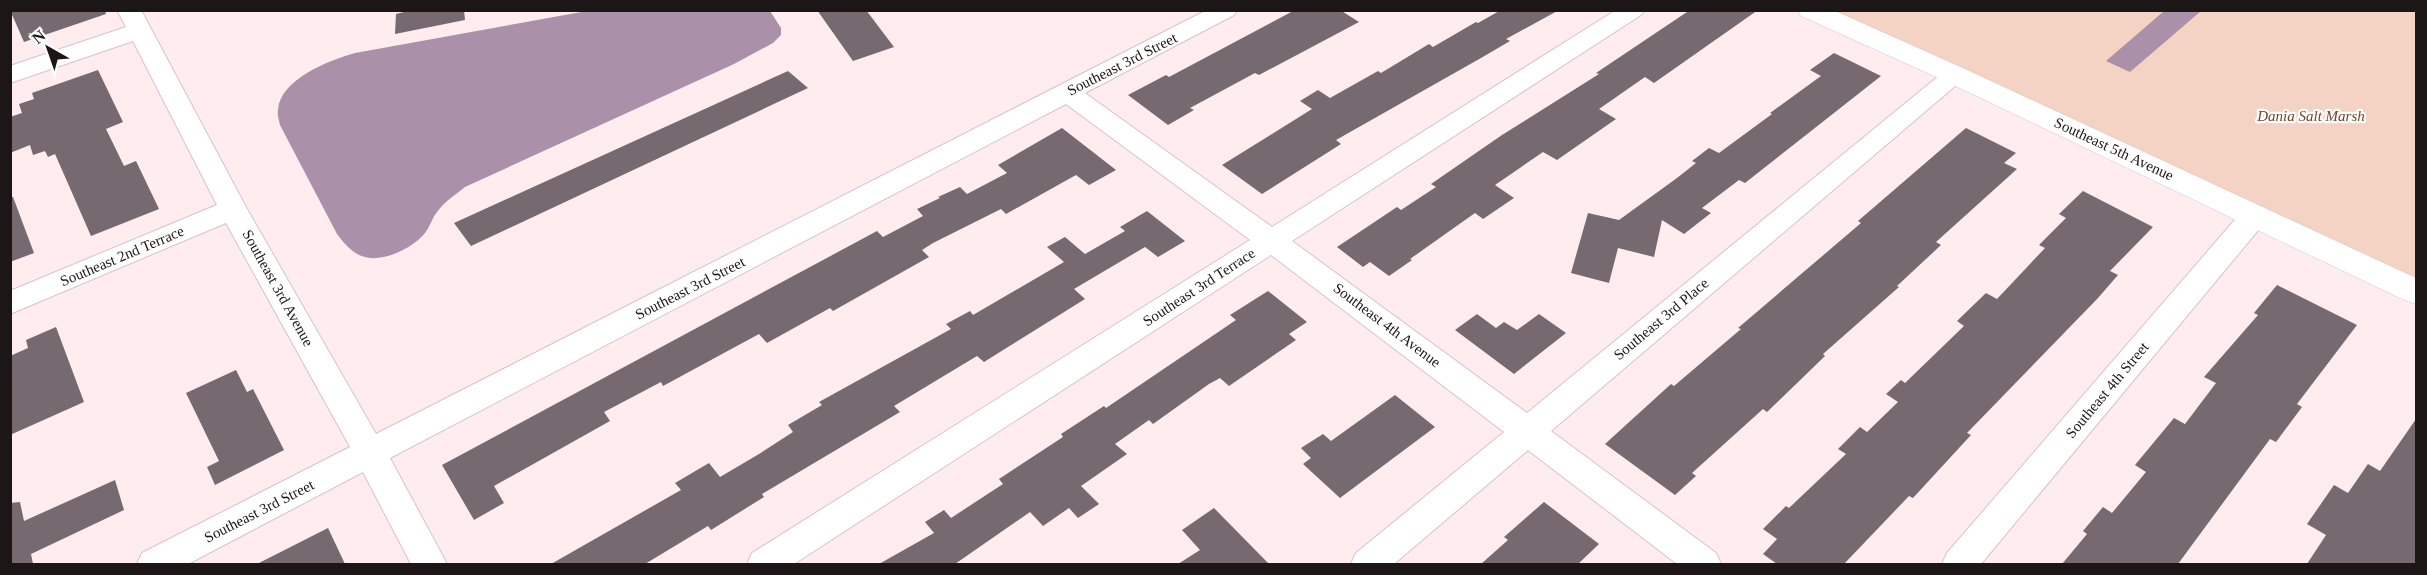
<svg xmlns="http://www.w3.org/2000/svg" width="2427" height="575" viewBox="0 0 2427 575" font-family="Georgia,serif">
  <rect width="100%" height="100%" fill="#feecef"/>
  <path fill="#f4d3c5" d="M 1830,11 L 2416,11 L 2416,282 L 1962,69 Z"/>
  <path fill="#aa90a8" d="M 587,11 L 770,11 L 781,28 L 781,35 L 773,43 L 734,64 L 465,187 C 455,195 444,202 437,212 C 432,218 430,227 425,233 C 413,248 381,264 362,256 C 352,253 343,242 337,234 L 280,125 C 279,120 277,115 278,110 C 280,79 330,60 355,53 Z
    M 2164,11 L 2201,11 L 2130,72 L 2106,61 Z"/>
  <path fill="#76696f" d="M 10,10 L 105,10 L 106,14 L 24,42 Z
    M 412,10 L 464,10 L 465,20 L 395,34 L 396,14 Z
    M 817,10 L 866,10 L 894,47 L 853,61 Z
    M 1295,10 L 1340,10 L 1359,22 L 1259,75 L 1255,73 L 1190,108 L 1194,110 L 1168,125 L 1128,95 L 1166,75 L 1169,77 Z
    M 1501,10 L 1559,10 L 1506,39 L 1510,41 L 1481,58 L 1336,140 L 1341,144 L 1262,194 L 1222,165 L 1312,109 L 1300,101 L 1318,90 L 1330,98 L 1378,71 L 1381,73 L 1429,44 L 1433,47 L 1476,22 L 1478,23 Z
    M 1690,10 L 1758,10 L 1654,83 L 1645,77 L 1599,109 L 1616,119 L 1557,160 L 1543,152 L 1495,185 L 1514,198 L 1483,219 L 1475,213 L 1410,259 L 1412,260 L 1389,276 L 1370,262 L 1363,267 L 1337,247 L 1397,207 L 1401,210 L 1436,187 L 1431,184 L 1502,135 L 1599,74 L 1596,73 Z
    M 1834,53 L 1881,76 L 1745,183 L 1739,180 L 1702,208 L 1711,213 L 1684,234 L 1662,220 L 1654,257 L 1618,248 L 1609,283 L 1571,273 L 1588,213 L 1619,220 L 1677,178 L 1696,163 L 1692,161 L 1709,148 L 1719,153 L 1772,114 L 1770,113 L 1821,76 L 1810,70 Z
    M 98,70 L 123,122 L 106,129 L 124,166 L 136,161 L 159,209 L 91,236 L 55,154 L 48,157 L 45,151 L 33,155 L 30,145 L 10,153 L 10,117 L 22,113 L 19,104 L 34,99 L 32,93 Z
    M 788,71 L 808,88 L 471,246 L 454,223 Z
    M 1062,128 L 1116,170 L 1089,185 L 1076,175 L 1006,214 L 1001,209 L 933,243 L 922,250 L 929,257 L 833,311 L 830,308 L 767,343 L 759,334 L 663,386 L 661,382 L 604,412 L 610,421 L 494,486 L 504,503 L 474,520 L 442,465 L 877,231 L 883,237 L 923,216 L 917,209 L 940,198 L 938,197 L 960,187 L 967,194 L 1007,173 L 998,165 Z
    M 1966,128 L 2016,153 L 2004,163 L 2017,169 L 1936,242 L 1941,245 L 1897,286 L 1899,287 L 1823,354 L 1825,356 L 1767,412 L 1763,409 L 1692,473 L 1696,476 L 1675,495 L 1605,444 L 1671,384 L 1674,386 L 1741,329 L 1738,328 L 1861,223 L 1858,221 Z
    M 2083,191 L 2153,227 L 2110,271 L 2118,275 L 2098,298 L 1967,433 L 1971,435 L 1913,498 L 1909,496 L 1844,564 L 1777,564 L 1763,554 L 1777,539 L 1763,529 L 1786,506 L 1789,508 L 1846,454 L 1838,449 L 1860,427 L 1867,432 L 1898,402 L 1886,394 L 1901,380 L 1905,383 L 1964,326 L 1957,321 L 1986,293 L 1997,299 L 2045,248 L 2039,245 L 2066,218 L 2059,214 Z
    M 10,197 L 13,197 L 34,253 L 10,262 Z
    M 1147,211 L 1185,241 L 1158,257 L 1145,247 L 1074,289 L 1085,299 L 984,362 L 977,356 L 894,406 L 900,412 L 762,494 L 764,497 L 711,530 L 708,526 L 645,564 L 551,564 L 681,490 L 675,483 L 709,463 L 720,477 L 759,454 L 793,432 L 788,425 L 822,405 L 819,402 L 951,329 L 946,324 L 970,311 L 973,315 L 1064,262 L 1047,247 L 1065,237 L 1085,254 L 1125,231 L 1120,227 Z
    M 2277,285 L 2357,325 L 2297,404 L 2302,407 L 2276,442 L 2270,439 L 2178,564 L 2062,564 L 2087,534 L 2083,531 L 2103,507 L 2112,513 L 2146,472 L 2135,465 L 2174,418 L 2185,424 L 2216,383 L 2204,377 L 2258,315 L 2254,313 Z
    M 1268,291 L 1307,322 L 1289,334 L 1296,340 L 1229,386 L 1220,378 L 1209,384 L 1153,424 L 1149,420 L 1115,444 L 1127,454 L 1081,486 L 1099,504 L 1078,518 L 1069,508 L 1043,526 L 1030,512 L 955,564 L 879,564 L 934,533 L 925,522 L 944,510 L 951,518 L 1003,484 L 999,479 L 1063,437 L 1061,434 L 1104,406 L 1106,408 L 1236,320 L 1230,315 Z
    M 1477,314 L 1496,328 L 1504,322 L 1517,330 L 1539,314 L 1566,333 L 1514,374 L 1455,330 Z
    M 56,327 L 84,402 L 10,435 L 10,356 L 28,348 L 26,340 Z
    M 236,370 L 247,392 L 253,389 L 284,450 L 215,485 L 207,467 L 219,461 L 186,393 Z
    M 1395,395 L 1435,427 L 1340,498 L 1303,464 L 1311,458 L 1301,448 L 1323,434 L 1331,441 Z
    M 2416,419 L 2416,564 L 2307,564 L 2326,535 L 2307,524 L 2334,485 L 2348,493 L 2368,464 L 2380,471 Z
    M 115,480 L 124,510 L 31,554 L 33,564 L 10,564 L 10,503 L 20,502 L 24,521 Z
    M 1544,502 L 1599,544 L 1578,564 L 1481,564 L 1508,540 L 1504,537 Z
    M 1214,508 L 1269,564 L 1178,564 L 1200,550 L 1182,530 Z
    M 328,528 L 345,564 L 257,564 Z"/>
  <g fill="none" stroke-linecap="round" stroke-linejoin="round">
    <g stroke="#d6c4c7" stroke-width="2">
      <path id="street" d="M 117,10 L 141,10 L 247,209 L 376,434 L 1207,10 L 1238,10 L 1234,15 L 1085,93 L 1272,227 L 1616,10 L 1645,10 L 1641,15 L 1292,241 L 1527,413 L 1946,70 L 1955,67 L 1964,70 L 1968,75 L 1551,431 L 1716,553 L 1721,564 L 1677,564 L 1528,450 L 1394,564 L 1351,564 L 1356,553 L 1504,432 L 1271,255 L 794,564 L 747,564 L 752,553 L 1250,240 L 1066,104 L 390,458 L 447,564 L 411,564 L 363,472 L 188,564 L 137,564 L 142,553 L 350,447 L 226,223 L 10,314 L 10,291 L 217,205 L 133,41 L 10,83 L 10,66 L 126,27 Z
        M 2255,205 L 2265,208 L 2269,215 L 2265,222 L 1981,564 L 1942,564 L 1947,553 L 2245,208 Z"/>
    </g>
    <g stroke="#d6c4c7" stroke-width="1">
      <path id="secondary" d="M 1797,10 L 1833,10 L 1965,69 L 2416,278 L 2416,304 L 2404,300 L 1945,81 L 1801,16 Z"/>
    </g>
    <use href="#street" fill="#fff" fill-rule="evenodd"/>
    <use href="#secondary" fill="#fff" fill-rule="evenodd"/>
  </g>
  <g text-anchor="middle" stroke-width="4.5" stroke-linejoin="round" paint-order="stroke">
    <g font-size="15" fill="#1d1617" stroke="#fff">
      <text transform="translate(1122 64) rotate(-27)" y="5">Southeast 3rd Street</text>
      <text transform="translate(2114 149) rotate(25)" y="5">Southeast 5th Avenue</text>
      <text transform="translate(122 256) rotate(-23)" y="5">Southeast 2nd Terrace</text>
      <text transform="translate(1199 287) rotate(-33)" y="5">Southeast 3rd Terrace</text>
      <text transform="translate(278 288) rotate(61)" y="5">Southeast 3rd Avenue</text>
      <text transform="translate(690 288) rotate(-27)" y="5">Southeast 3rd Street</text>
      <text transform="translate(1661 319) rotate(-40)" y="5">Southeast 3rd Place</text>
      <text transform="translate(1387 325) rotate(37)" y="5">Southeast 4th Avenue</text>
      <text transform="translate(2107 390) rotate(-50)" y="5">Southeast 4th Street</text>
      <text transform="translate(259 511) rotate(-27)" y="5">Southeast 3rd Street</text>
    </g>
    <g font-size="15" font-style="italic" fill="#74432d" stroke="#fff">
      <text x="2311" y="121">Dania Salt Marsh</text>
    </g>
  </g>
  <rect width="2427" height="575" fill="none" stroke="#1d1617" stroke-width="24"/>
  <g transform="translate(48 48) rotate(320)" stroke="#ffffff" stroke-width="4.5" paint-order="stroke">
  <path d="M0-4.5L10 22L0 15L-10 22Z" fill="#1d1617"/>
  <text y="-9" font-size="16" font-weight="bold" text-anchor="middle" fill="#1d1617">N</text>
  </g>
</svg>
